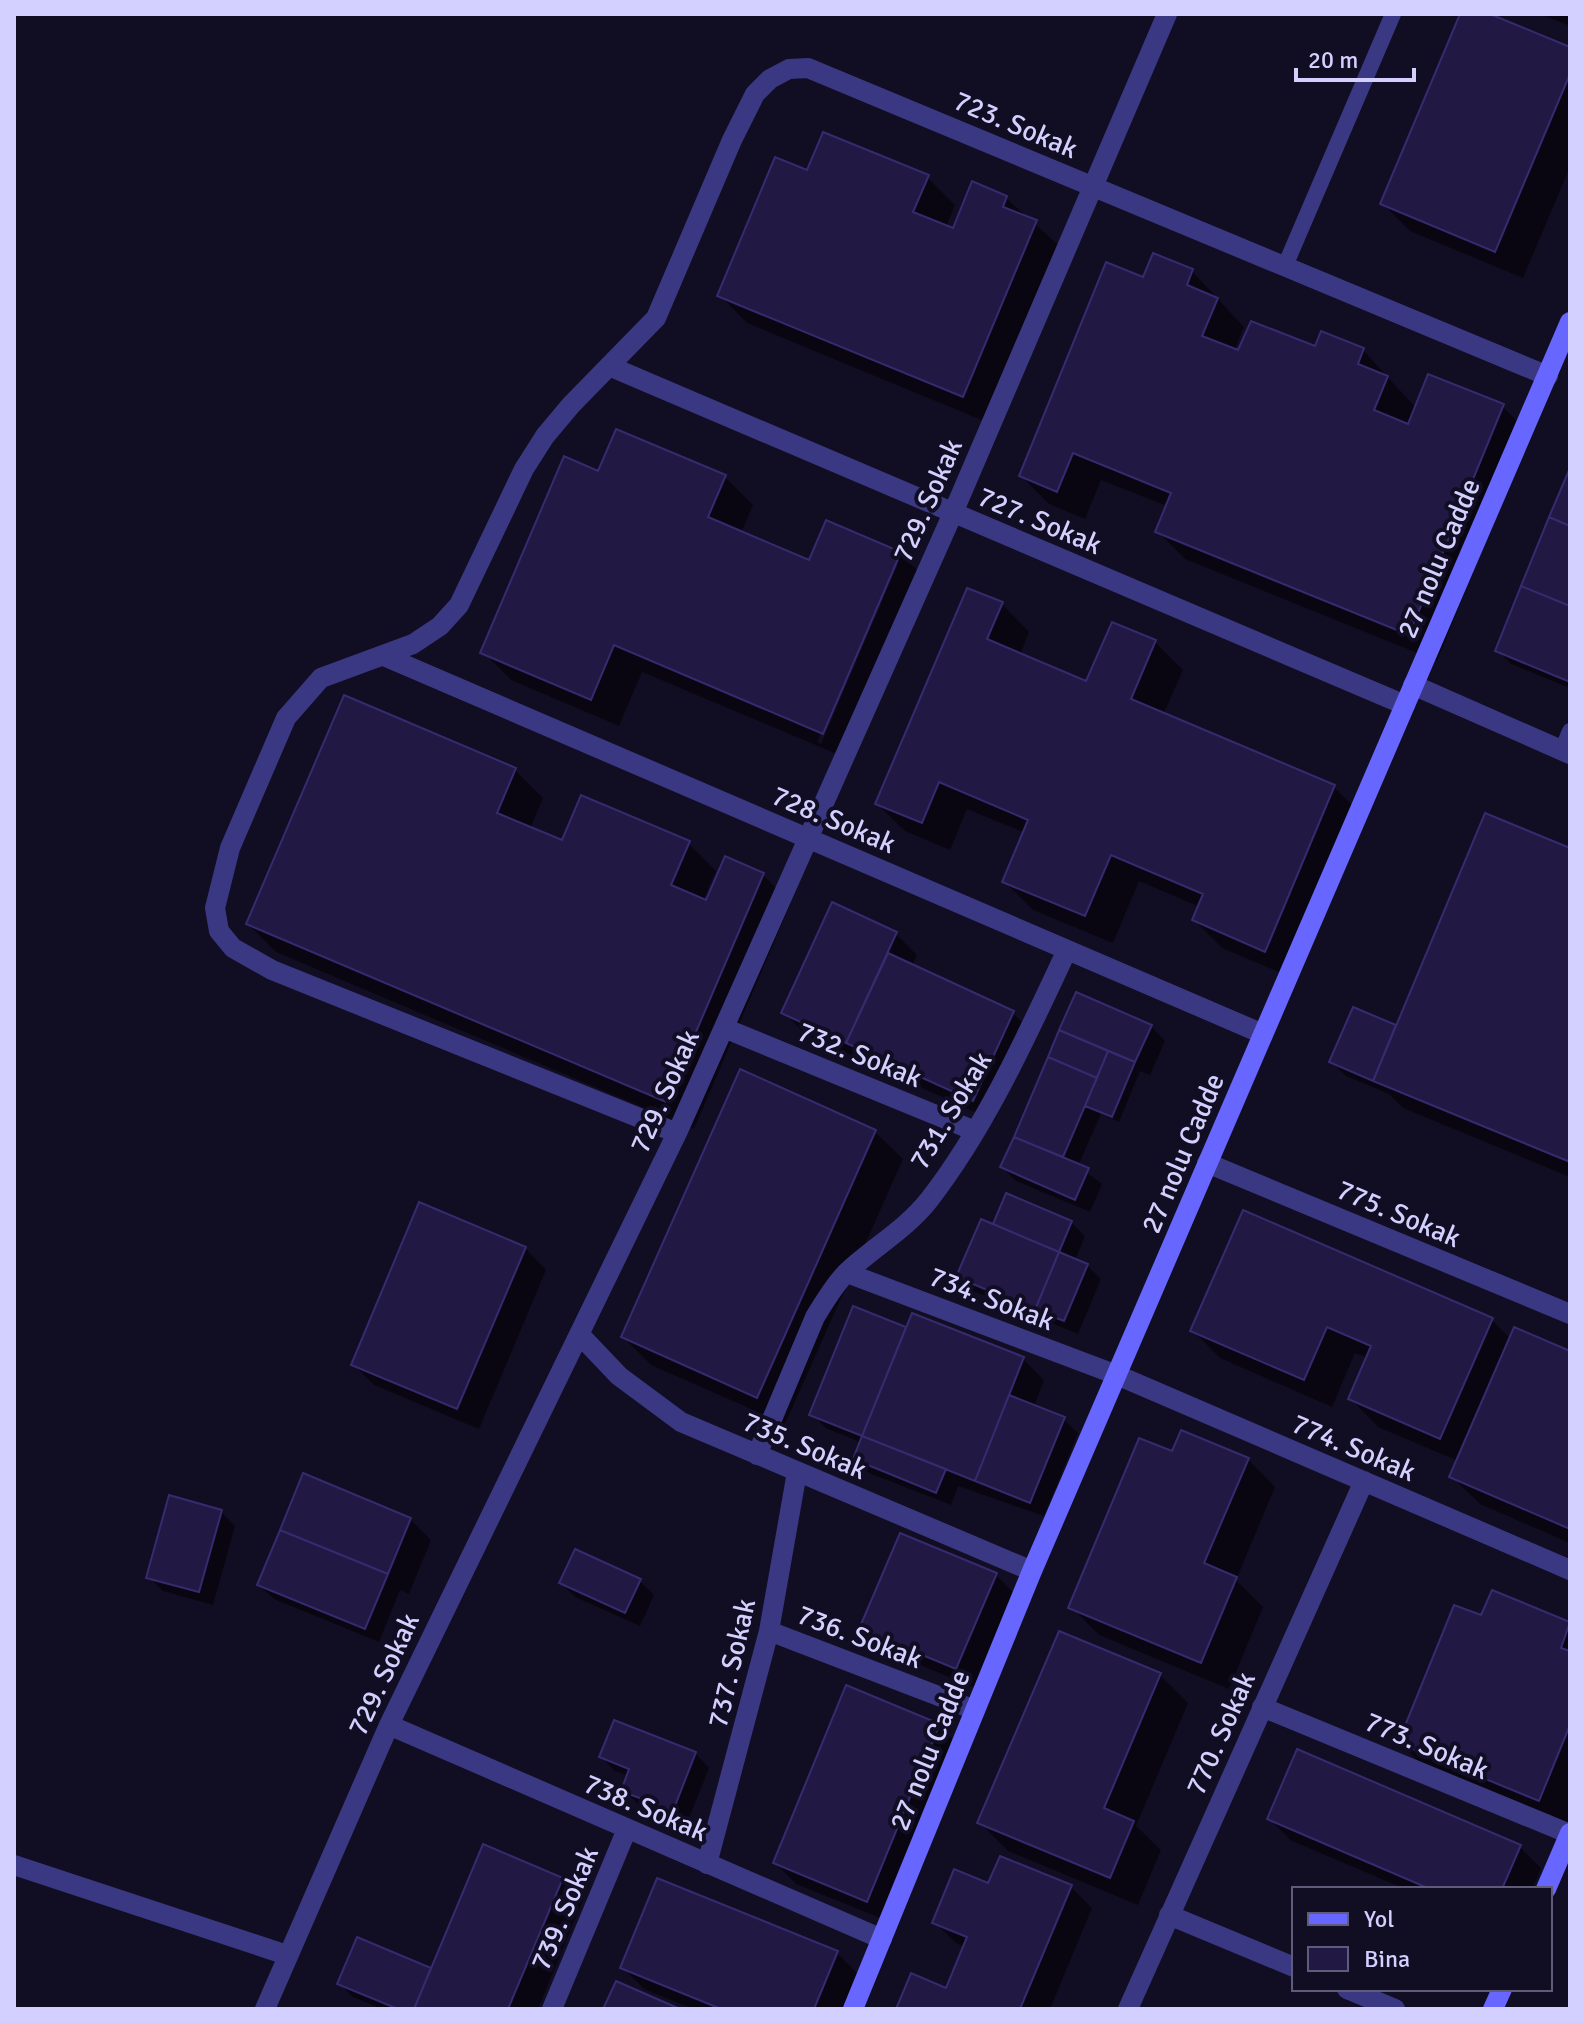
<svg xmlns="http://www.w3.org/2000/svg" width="1584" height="2023" viewBox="0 0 1584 2023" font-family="Signika,sans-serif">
  <rect width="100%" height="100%" fill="#110d22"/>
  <path fill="#0007" fill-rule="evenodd" d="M 1462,14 L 1485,14 L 1570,49 L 1570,167 L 1523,278 L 1410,231 L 1382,203 Z
    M 1540,14 L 1570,14 L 1570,26 Z
    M 809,173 L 927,177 L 955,205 L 946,227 L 954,230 L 1006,198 L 1064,250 L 991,424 L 747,323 L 720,295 Z
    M 1192,271 L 1244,327 L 1234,351 L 1363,350 L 1416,408 L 1502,406 L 1530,434 L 1437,661 L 1185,559 L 1157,531 L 1167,506 L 1101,480 L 1085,519 L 1049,504 L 1021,476 L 1144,280 Z
    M 617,431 L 725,477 L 753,505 L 741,533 L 810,562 L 900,553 L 928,581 L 851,760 L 642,672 L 619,726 L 511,680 L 483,652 L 599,473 ZM 894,564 L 898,564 L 821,744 L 817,742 Z
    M 1570,473 L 1570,688 L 1511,664 L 1497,650 Z
    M 1002,604 L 1029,632 L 1020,655 L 1087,683 L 1155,642 L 1183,670 L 1163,715 L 1334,787 L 1362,815 L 1293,978 L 1222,948 L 1194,920 L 1200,907 L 1139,881 L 1113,943 L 1033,910 L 1005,882 L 1025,833 L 967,809 L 950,850 L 905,831 L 877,804 Z
    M 515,770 L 543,798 L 530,829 L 563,842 L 688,843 L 716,871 L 703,901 L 707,903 L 763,875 L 791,903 L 694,1129 L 276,952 L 248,924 Z
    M 1570,851 L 1570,1177 L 1403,1108 L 1389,1094 L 1346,1076 L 1332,1062 L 1397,1029 Z
    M 896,934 L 917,955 L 912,966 L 1013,1013 L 1034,1034 L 994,1121 L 805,1034 L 784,1012 Z
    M 1077,995 L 1151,1026 L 1165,1041 L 1150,1075 L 1140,1071 L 1119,1122 L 1101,1114 L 1078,1166 L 1102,1184 L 1090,1212 L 1016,1181 L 1002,1167 Z
    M 875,1132 L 903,1159 L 785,1424 L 651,1365 L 623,1337 Z
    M 1007,1196 L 1071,1222 L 1085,1236 L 1075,1260 L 1087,1265 L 1101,1279 L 1078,1334 L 973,1291 L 959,1277 L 994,1227 Z
    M 525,1248 L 546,1270 L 479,1429 L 374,1385 L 353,1364 Z
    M 1492,1320 L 1511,1340 L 1570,1354 L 1570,1543 L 1480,1504 L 1452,1477 L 1458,1461 L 1378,1427 L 1351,1399 L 1368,1358 L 1355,1353 L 1332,1407 L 1220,1358 L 1192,1330 Z
    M 905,1329 L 1023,1359 L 1044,1380 L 1034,1407 L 1063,1419 L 1078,1433 L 1044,1516 L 958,1486 L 951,1505 L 869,1473 L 855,1459 L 862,1443 L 826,1428 L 812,1414 Z
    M 1173,1454 L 1248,1459 L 1275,1487 L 1236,1580 L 1263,1607 L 1229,1689 L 1099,1635 L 1071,1607 Z
    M 221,1512 L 235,1526 L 213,1605 L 163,1591 L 149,1577 Z
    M 410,1519 L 431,1540 L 409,1594 L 400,1590 L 379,1642 L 274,1599 L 259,1585 Z
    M 996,1575 L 1017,1596 L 978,1689 L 883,1650 L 862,1628 Z
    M 640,1581 L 654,1595 L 640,1626 L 575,1597 L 561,1583 Z
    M 1493,1593 L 1570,1624 L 1570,1820 L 1567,1827 L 1428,1771 L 1400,1743 L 1482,1618 Z
    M 1060,1633 L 1160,1675 L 1188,1703 L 1136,1826 L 1161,1850 L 1138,1905 L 1008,1851 L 980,1823 Z
    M 939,1725 L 960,1747 L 888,1921 L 796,1884 L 775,1863 Z
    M 695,1753 L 709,1768 L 687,1823 L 638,1804 L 624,1790 L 629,1776 L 615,1771 L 601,1757 Z
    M 1269,1818 L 1520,1847 L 1541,1868 L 1532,1889 L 1405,1889 L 1290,1840 Z
    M 562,1879 L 583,1900 L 538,2009 L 382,2009 L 353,1997 L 339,1983 L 358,1939 L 432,1970 Z
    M 990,1886 L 1071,1887 L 1092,1908 L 1050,2009 L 898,2009 L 947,1991 L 965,1948 L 956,1943 L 934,1922 Z
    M 836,1952 L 858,1974 L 843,2009 L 693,2009 L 644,1989 L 623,1968 Z"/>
  <path fill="#211943" stroke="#372b70" stroke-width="2" d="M 1460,14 L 1490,14 L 1570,47 L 1570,74 L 1495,252 L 1380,204 Z
    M 823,132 L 929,175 L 913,212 L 953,228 L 972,181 L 1007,196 L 1003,207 L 1037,220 L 963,397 L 717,296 L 775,157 L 807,170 Z
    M 1153,253 L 1193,269 L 1187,285 L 1218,298 L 1202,336 L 1238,350 L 1251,321 L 1315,346 L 1321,331 L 1364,348 L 1358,364 L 1388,376 L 1374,410 L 1408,424 L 1428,374 L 1504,404 L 1409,635 L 1155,532 L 1171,493 L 1073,453 L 1057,492 L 1019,476 L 1106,262 L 1143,277 Z
    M 616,429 L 726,475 L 708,517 L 809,560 L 826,520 L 901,552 L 823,734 L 614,645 L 591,700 L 480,653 L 564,456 L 598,471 Z
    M 1570,468 L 1570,526 L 1549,517 Z
    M 1549,517 L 1570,526 L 1570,606 L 1521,586 Z
    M 1521,586 L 1570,606 L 1570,682 L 1495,651 Z
    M 967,588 L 1003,602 L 987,639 L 1086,681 L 1112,622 L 1156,640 L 1131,699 L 1335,785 L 1265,952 L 1192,920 L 1203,894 L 1111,855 L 1085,916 L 1002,882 L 1028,820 L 939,782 L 922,823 L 875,804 Z
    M 344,695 L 516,768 L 497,813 L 562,840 L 581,795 L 690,841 L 671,885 L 706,900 L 725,856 L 764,873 L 666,1102 L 246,924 Z
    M 1485,813 L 1570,848 L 1570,1162 L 1373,1081 Z
    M 832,902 L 897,932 L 846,1043 L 781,1013 Z
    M 888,953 L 1014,1011 L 973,1101 L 846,1043 Z
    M 1076,992 L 1152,1025 L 1135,1062 L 1059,1030 Z
    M 1353,1007 L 1396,1025 L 1373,1081 L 1329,1062 Z
    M 1059,1030 L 1108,1051 L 1097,1078 L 1048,1057 Z
    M 1108,1051 L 1135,1062 L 1112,1117 L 1085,1106 Z
    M 1048,1057 L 1097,1078 L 1063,1157 L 1014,1137 Z
    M 740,1069 L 876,1130 L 757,1398 L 621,1337 Z
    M 1014,1137 L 1089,1168 L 1075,1200 L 1000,1167 Z
    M 1006,1193 L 1072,1221 L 1059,1252 L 993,1224 Z
    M 419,1202 L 526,1247 L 457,1409 L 351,1365 Z
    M 1243,1210 L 1493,1318 L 1440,1439 L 1348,1399 L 1371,1346 L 1327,1327 L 1304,1380 L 1190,1331 Z
    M 981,1219 L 1059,1252 L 1035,1310 L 956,1277 Z
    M 1059,1252 L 1088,1264 L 1064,1321 L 1035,1310 Z
    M 853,1306 L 906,1327 L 862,1436 L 809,1415 Z
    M 912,1313 L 1024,1357 L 975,1481 L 862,1436 Z
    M 1514,1327 L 1570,1351 L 1570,1529 L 1449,1477 Z
    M 1009,1395 L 1065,1417 L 1030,1503 L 975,1481 Z
    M 1181,1430 L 1249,1458 L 1204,1563 L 1237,1577 L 1201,1663 L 1068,1608 L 1139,1438 L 1172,1451 Z
    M 862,1436 L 946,1469 L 936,1493 L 853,1459 Z
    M 303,1473 L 411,1518 L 388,1574 L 280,1530 Z
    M 169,1495 L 222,1510 L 199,1592 L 146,1578 Z
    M 280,1530 L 388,1574 L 365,1629 L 257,1585 Z
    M 900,1533 L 997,1573 L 956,1669 L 859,1629 Z
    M 575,1549 L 641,1579 L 625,1613 L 559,1583 Z
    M 1492,1590 L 1570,1622 L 1561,1648 L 1570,1651 L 1570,1725 L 1539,1801 L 1398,1743 L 1454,1605 L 1481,1615 Z
    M 1059,1631 L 1161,1673 L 1104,1808 L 1134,1821 L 1110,1878 L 977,1823 Z
    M 846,1685 L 940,1724 L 867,1902 L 773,1863 Z
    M 614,1720 L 696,1752 L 673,1811 L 621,1791 L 629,1769 L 599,1757 Z
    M 1297,1749 L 1521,1845 L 1502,1889 L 1430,1889 L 1267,1819 Z
    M 483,1844 L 563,1878 L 508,2009 L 414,2009 Z
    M 1000,1856 L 1072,1885 L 1020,2009 L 896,2009 L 911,1973 L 946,1988 L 967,1937 L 932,1923 L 954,1869 L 988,1883 Z
    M 657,1878 L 838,1951 L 814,2009 L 721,2009 L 620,1968 Z
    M 357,1937 L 431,1968 L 414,2009 L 398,2009 L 337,1984 Z
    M 616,1981 L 680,2009 L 603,2009 Z"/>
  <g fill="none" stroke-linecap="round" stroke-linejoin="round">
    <path stroke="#3a3882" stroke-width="16" d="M 1285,266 L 1393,14
      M 1562,750 L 1570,731"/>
    <path stroke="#3a3882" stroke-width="20" d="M 609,366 L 1405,705
      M 384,656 L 1263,1034
      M 1413,685 L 1570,754
      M 724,1028 L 975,1131
      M 677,1133 L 272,970 L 233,948 L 219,931 L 215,908 L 230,848 L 286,718 L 321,678 L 413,644 L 440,626 L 459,605 L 524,469 L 545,436 L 571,405 L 656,318 L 732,140 L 755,94 L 770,79 L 789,69 L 808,68 L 1548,376
      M 1207,1163 L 1570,1314
      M 847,1273 L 1117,1375 L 1570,1570
      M 580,1335 L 619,1376 L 681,1422 L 1032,1571
      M 757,1455 L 815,1317 C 825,1301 834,1285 847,1272 C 874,1247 906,1229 929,1200 C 987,1125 1027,1035 1067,950
      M 769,1631 L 975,1710
      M 1262,1707 L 1570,1834
      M 389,1725 L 882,1939
      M 707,1864 L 769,1631 L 797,1472
      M 14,1865 L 287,1955
      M 1169,1915 L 1294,1967
      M 1347,1989 L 1395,2009
      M 265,2009 L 389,1725 L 677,1133 L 953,513 L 1167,14
      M 552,2009 L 627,1829
      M 1128,2009 L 1364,1481"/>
    <path stroke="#6766ff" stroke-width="20" d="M 1546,1889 L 1570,1833
      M 853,2009 L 1032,1571 L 1570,322
      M 1493,2009 L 1502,1989"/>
  </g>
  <g text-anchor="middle" stroke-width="8" stroke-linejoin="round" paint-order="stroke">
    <g font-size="28" fill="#d3cfff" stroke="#110d22">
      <text transform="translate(1016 124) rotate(23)" y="10">723. Sokak</text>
      <text transform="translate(927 500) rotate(-66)" y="10">729. Sokak</text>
      <text transform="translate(1040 520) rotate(23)" y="10">727. Sokak</text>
      <text transform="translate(1438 558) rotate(-67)" y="10">27 nolu Cadde</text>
      <text transform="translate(834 819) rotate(23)" y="10">728. Sokak</text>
      <text transform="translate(860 1054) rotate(22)" y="10">732. Sokak</text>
      <text transform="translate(664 1091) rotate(-66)" y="10">729. Sokak</text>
      <text transform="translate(950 1110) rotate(-59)" y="10">731. Sokak</text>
      <text transform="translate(1182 1153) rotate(-67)" y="10">27 nolu Cadde</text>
      <text transform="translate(1399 1213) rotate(23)" y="10">775. Sokak</text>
      <text transform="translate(992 1298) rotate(21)" y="10">734. Sokak</text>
      <text transform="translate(805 1445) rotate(23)" y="10">735. Sokak</text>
      <text transform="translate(1354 1447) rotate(23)" y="10">774. Sokak</text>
      <text transform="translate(860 1636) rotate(21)" y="10">736. Sokak</text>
      <text transform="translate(731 1663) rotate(-77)" y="10">737. Sokak</text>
      <text transform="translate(383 1674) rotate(-65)" y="10">729. Sokak</text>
      <text transform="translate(1220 1733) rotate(-66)" y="10">770. Sokak</text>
      <text transform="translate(1427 1745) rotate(23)" y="10">773. Sokak</text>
      <text transform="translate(929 1750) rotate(-68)" y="10">27 nolu Cadde</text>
      <text transform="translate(646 1807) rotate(23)" y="10">738. Sokak</text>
      <text transform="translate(564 1908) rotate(-67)" y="10">739. Sokak</text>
    </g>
  </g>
  <rect width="1584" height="2023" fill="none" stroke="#d3cfff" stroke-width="32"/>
  <rect x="1292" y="1887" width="260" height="104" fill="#110d22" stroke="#5f5b7a" stroke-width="2"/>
  <rect x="1308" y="1913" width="40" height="12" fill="#6766ff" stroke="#5f5b7a" stroke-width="2"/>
  <text x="1364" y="1927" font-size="24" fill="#d3cfff">Yol</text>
  <rect x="1308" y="1947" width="40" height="24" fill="#211943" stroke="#5f5b7a" stroke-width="2"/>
  <text x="1364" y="1967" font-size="24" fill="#d3cfff">Bina</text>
  <path d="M1296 68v12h118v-12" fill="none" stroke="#d3cfff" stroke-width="4"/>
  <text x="1308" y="68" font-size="24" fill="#d3cfff" stroke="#110d22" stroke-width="6" paint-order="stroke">20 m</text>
</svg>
